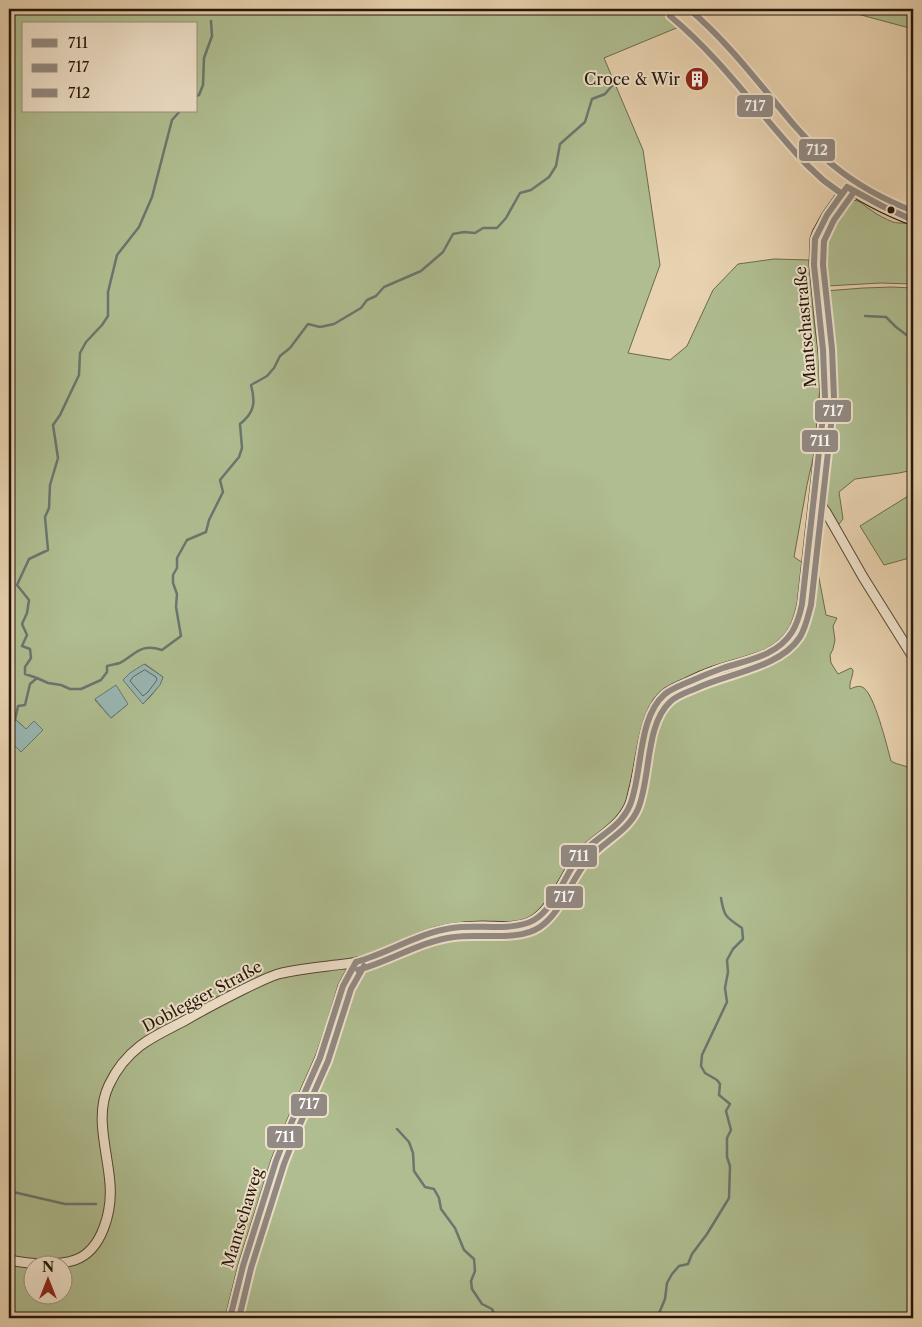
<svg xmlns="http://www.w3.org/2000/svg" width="922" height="1327" viewBox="0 0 922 1327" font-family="'Libre Caslon Text',serif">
  <rect width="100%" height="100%" fill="#e8d2af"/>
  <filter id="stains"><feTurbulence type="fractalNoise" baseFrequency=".004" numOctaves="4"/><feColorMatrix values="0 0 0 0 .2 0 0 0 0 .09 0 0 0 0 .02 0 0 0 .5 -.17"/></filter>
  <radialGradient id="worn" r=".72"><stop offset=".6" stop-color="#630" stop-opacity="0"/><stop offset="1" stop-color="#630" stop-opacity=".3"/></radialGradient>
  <path fill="#afbd90" stroke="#6a6a4d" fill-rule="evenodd" d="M 9,9 L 667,9 L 686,24 L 604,58 L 643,150 L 660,265 L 628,353 L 670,360 L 687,346 L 713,290 L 738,264 L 774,259 L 809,260 L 814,321 L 821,375 L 814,454 L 807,485 L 794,557 L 818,573 L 826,615 L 837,618 L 833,626 L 835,640 L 833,649 L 830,655 L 831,663 L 838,674 L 851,668 L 853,670 C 853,677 849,682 850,689 C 853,688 858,685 862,687 C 874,691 887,747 891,761 C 899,766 904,764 913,770 L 913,1318 L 9,1318 L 9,740 L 21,752 L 26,729 L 15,719 L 9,725 L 9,674 L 11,664 L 11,648 L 9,629 ZM 24,24 L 196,24 L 196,111 L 24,111 ZM 145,664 L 163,677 C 159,688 151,696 143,704 ZM 95,700 L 128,704 L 111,718 ZM 32,1264 L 62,1264 L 62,1294 L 32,1294 Z
    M 839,9 L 913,9 L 913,29 Z
    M 850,200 C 862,200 862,205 871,210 C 877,215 886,219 893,222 C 900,224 907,222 913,225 L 913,284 L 881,283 L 826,286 C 818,281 818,275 818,266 C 818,259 817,253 818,246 C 820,227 835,209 850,200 Z
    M 892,287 L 913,288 L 913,470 L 899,473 L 855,479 L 839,492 L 843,519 L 839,524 L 830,518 L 817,484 L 826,439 L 832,373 L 824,320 L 822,299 L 823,293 L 825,291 L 863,288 Z
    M 913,493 L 913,557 L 884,565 L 860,526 Z"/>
  <path fill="#98b6b2" stroke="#6a766f" d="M 144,664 L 163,677 L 160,685 L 143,704 L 123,680 L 130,673 Z
    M 116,685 L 128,704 L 111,718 L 95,699 Z
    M 15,719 L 26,729 L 34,721 L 43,730 L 21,752 L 9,740 L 9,725 Z"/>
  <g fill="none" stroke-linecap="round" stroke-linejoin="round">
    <path stroke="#5e665e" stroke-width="1" d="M 145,670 L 156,677 L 157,680 L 148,692 L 143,696 L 130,681 L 133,677 Z"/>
    <path stroke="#6a766f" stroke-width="2.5" d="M 196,96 L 199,95 L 203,85 L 204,58 L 212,36 L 211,21
      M 865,316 L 886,317 L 896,327 L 913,340
      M 37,678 L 25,674 L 25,667 L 31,658 L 30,649 L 22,646 L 27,635 L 22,624 L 27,613 L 29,600 L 17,585 L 29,559 L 48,550 L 45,517 L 49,508 L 50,485 L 58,458 L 53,425 L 60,415 L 79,375 L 80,353 L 86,342 L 102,325 L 108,316 L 108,292 L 117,255 L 139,227 L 152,197 L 172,120 L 180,111
      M 9,725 L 15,720 L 18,706 L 25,705 L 30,684 L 37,678 L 48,683 L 61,685 L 70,689 L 81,689 L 101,680 L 107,672 L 107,666 C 111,665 116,664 120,663 C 136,654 140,643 162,650 L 181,636 L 176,607 L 177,594 L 173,583 L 173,575 L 177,568 L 177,558 L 187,540 L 206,532 L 209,520 L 223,492 L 220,480 L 239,457 L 242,448 L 240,424 C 254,413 256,403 251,385 L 267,376 L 274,368 L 280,356 L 290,348 L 308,324 L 320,327 L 334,324 L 361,308 L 367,300 L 376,296 L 384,287 L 421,271 L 443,252 L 453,234 L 464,232 L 475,233 L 483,228 L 497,228 L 506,218 L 520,193 L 531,190 L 549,177 L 556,166 L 560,144 L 585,122 L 592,99 L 605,94 L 616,81
      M 397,1129 L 409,1142 L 413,1153 L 414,1171 L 425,1187 L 434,1189 L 439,1198 L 441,1209 L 455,1228 L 464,1250 L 474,1259 L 475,1271 L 471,1281 L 472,1289 L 482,1304 L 492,1309 L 496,1318
      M 9,1191 L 65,1204 L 96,1204
      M 657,1318 L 665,1299 L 667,1283 L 672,1274 L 679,1266 L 688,1264 L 692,1254 L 707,1234 L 729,1198 L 730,1166 L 727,1157 L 727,1138 L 731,1130 L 726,1111 L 730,1104 L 719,1095 L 720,1084 L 717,1080 L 705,1073 L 701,1066 L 702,1055 L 727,1002 L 725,988 L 728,972 L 727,960 L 733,949 L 743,939 L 742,928 C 726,917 724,917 721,898"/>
    <g stroke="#554533" stroke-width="11">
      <path id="minor" d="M 814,496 L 826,512 L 863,577 L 913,657
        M 9,1260 C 30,1264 54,1267 75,1260 C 103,1250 112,1210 110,1184 C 108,1152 94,1116 109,1085 C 116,1070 127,1056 140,1046 C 153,1036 169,1029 184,1021 C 203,1010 222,1000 242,990 C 254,984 266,978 278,974 C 294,970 311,968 328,966 C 340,964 354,964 366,960 C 395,951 419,934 449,929 C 460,927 472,926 483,926 C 499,926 517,929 532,921 C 553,910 565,873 581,854 C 596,838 618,828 628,808 C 631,803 632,797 633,792 C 641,765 642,717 662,697 C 668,690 677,687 686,683 C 694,679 702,675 711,672 C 730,665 751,661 769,653 C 791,640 797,628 802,604 L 825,398 L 823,350 L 814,265 L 815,239 L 817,233 L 827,215 L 847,187
        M 230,1318 L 243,1266 L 276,1161 L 289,1128 L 320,1058 L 330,1029 L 343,986 L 356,962"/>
    </g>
    <g stroke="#24160a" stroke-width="12">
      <path id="major" d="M 676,9 C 716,41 748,85 782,124 C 799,143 815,164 836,179 C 857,195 888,211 913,220"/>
    </g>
    <use href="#minor" stroke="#f0e2cb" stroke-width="9"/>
    <use href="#major" stroke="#e8d2af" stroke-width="10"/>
    <g stroke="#f0e2cb" stroke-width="10">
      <path id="bus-1" d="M 847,187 L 882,206 L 913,220
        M 356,962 C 389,953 418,933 452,928 C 476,924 514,932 534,920 C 557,906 565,872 582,853 C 598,836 621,827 630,805 C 643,773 637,718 665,694 C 673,688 682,685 691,681 C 702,676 712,672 723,668 C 748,660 777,656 792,632 C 797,624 800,614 802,604 L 825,398 L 823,350 L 814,265 L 815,239 L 827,215 L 847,187
        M 230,1318 L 243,1266 L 276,1161 L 289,1128 L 320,1058 L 343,986 L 356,962"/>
    </g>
    <g stroke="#f0e2cb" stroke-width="10">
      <path id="bus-2" d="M 670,16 C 722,59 760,115 806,164 L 823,180 L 842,194
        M 358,970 C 391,961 421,941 454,937 C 480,933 518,942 540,927 C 563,911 570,880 588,860 C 604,841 628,832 638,809 C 651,778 645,725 670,702 C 677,695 688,692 697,688 C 729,673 780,668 800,637 C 806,627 808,616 811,605 L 834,398 L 832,349 L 823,265 L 824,241 L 834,220 L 854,192
        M 239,1318 L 251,1268 L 284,1164 L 297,1131 L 328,1061 L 351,989 L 364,966"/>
    </g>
    <g stroke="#f0e2cb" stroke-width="10">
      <path id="bus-3" d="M 689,9 C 729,43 760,85 794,125 C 807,139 819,154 834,166 C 857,185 885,200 913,211"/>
    </g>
    <use href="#bus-1" stroke="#928a84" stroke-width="6"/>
    <use href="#bus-2" stroke="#928a84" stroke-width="6"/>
    <use href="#bus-3" stroke="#928a84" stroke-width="6"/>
  </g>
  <defs>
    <g id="building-disc" transform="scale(1.25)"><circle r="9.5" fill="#8f2418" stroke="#f0e2cb"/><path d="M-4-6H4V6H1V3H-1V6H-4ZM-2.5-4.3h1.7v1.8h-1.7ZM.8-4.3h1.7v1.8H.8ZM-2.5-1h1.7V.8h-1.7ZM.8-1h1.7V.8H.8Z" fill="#fff"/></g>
  </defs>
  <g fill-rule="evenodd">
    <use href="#building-disc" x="697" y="79"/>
  </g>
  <circle fill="#24160a" stroke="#f0e2cb" stroke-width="2" cx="891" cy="210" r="4.5"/>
  <g text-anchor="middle" stroke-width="4" stroke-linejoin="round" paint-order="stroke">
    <g font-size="16" fill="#24160a" stroke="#f0e2cb" text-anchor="end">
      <text x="680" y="85">Croce &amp; Wir</text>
    </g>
    <g font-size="16" fill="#24160a" stroke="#f0e2cb">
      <text transform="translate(805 327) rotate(-95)" y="6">Mantschastraße</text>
      <text transform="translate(202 996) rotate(-28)" y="6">Doblegger Straße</text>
      <text transform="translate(242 1218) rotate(-73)" y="6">Mantschaweg</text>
    </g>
  </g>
  <g stroke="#f0e2cb" stroke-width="2">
    <rect x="736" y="94" width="38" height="24" rx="5" fill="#928a84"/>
    <rect x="798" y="138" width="38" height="24" rx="5" fill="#928a84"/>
    <rect x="814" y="399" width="38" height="24" rx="5" fill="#928a84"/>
    <rect x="801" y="429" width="38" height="24" rx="5" fill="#928a84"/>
    <rect x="560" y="844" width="38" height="24" rx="5" fill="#928a84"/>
    <rect x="545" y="885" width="39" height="24" rx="5" fill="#928a84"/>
    <rect x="290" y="1093" width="38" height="24" rx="5" fill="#928a84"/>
    <rect x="266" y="1125" width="38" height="24" rx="5" fill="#928a84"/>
  </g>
  <g font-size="14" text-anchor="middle" font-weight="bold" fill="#fff">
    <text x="755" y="111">717</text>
    <text x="817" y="155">712</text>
    <text x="833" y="416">717</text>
    <text x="820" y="446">711</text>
    <text x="579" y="861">711</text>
    <text x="564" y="902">717</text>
    <text x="309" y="1109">717</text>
    <text x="285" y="1142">711</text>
  </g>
  <rect width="922" height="1327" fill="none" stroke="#e8d2af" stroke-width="30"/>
  <rect x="10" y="10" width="902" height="1307" fill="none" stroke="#24160a" stroke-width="2.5"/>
  <rect x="15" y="15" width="892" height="1297" fill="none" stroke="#24160a"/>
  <rect x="22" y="22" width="175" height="90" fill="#f0e2cb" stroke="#9e907e"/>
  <rect x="32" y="39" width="25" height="8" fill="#928a84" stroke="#9e907e"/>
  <text x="68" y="48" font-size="15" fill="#24160a">711</text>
  <rect x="32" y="64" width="25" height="8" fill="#928a84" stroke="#9e907e"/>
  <text x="68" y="72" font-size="15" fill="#24160a">717</text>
  <rect x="32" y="89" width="25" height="8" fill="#928a84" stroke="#9e907e"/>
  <text x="68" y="98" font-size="15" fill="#24160a">712</text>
  <g transform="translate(48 1280)"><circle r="24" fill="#f0e2cb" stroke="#9e907e"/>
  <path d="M0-4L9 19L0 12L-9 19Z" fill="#8f2418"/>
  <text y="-8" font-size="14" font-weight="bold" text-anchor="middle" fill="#24160a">N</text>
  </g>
  <rect width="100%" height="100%" filter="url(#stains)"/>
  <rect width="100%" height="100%" fill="url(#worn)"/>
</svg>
